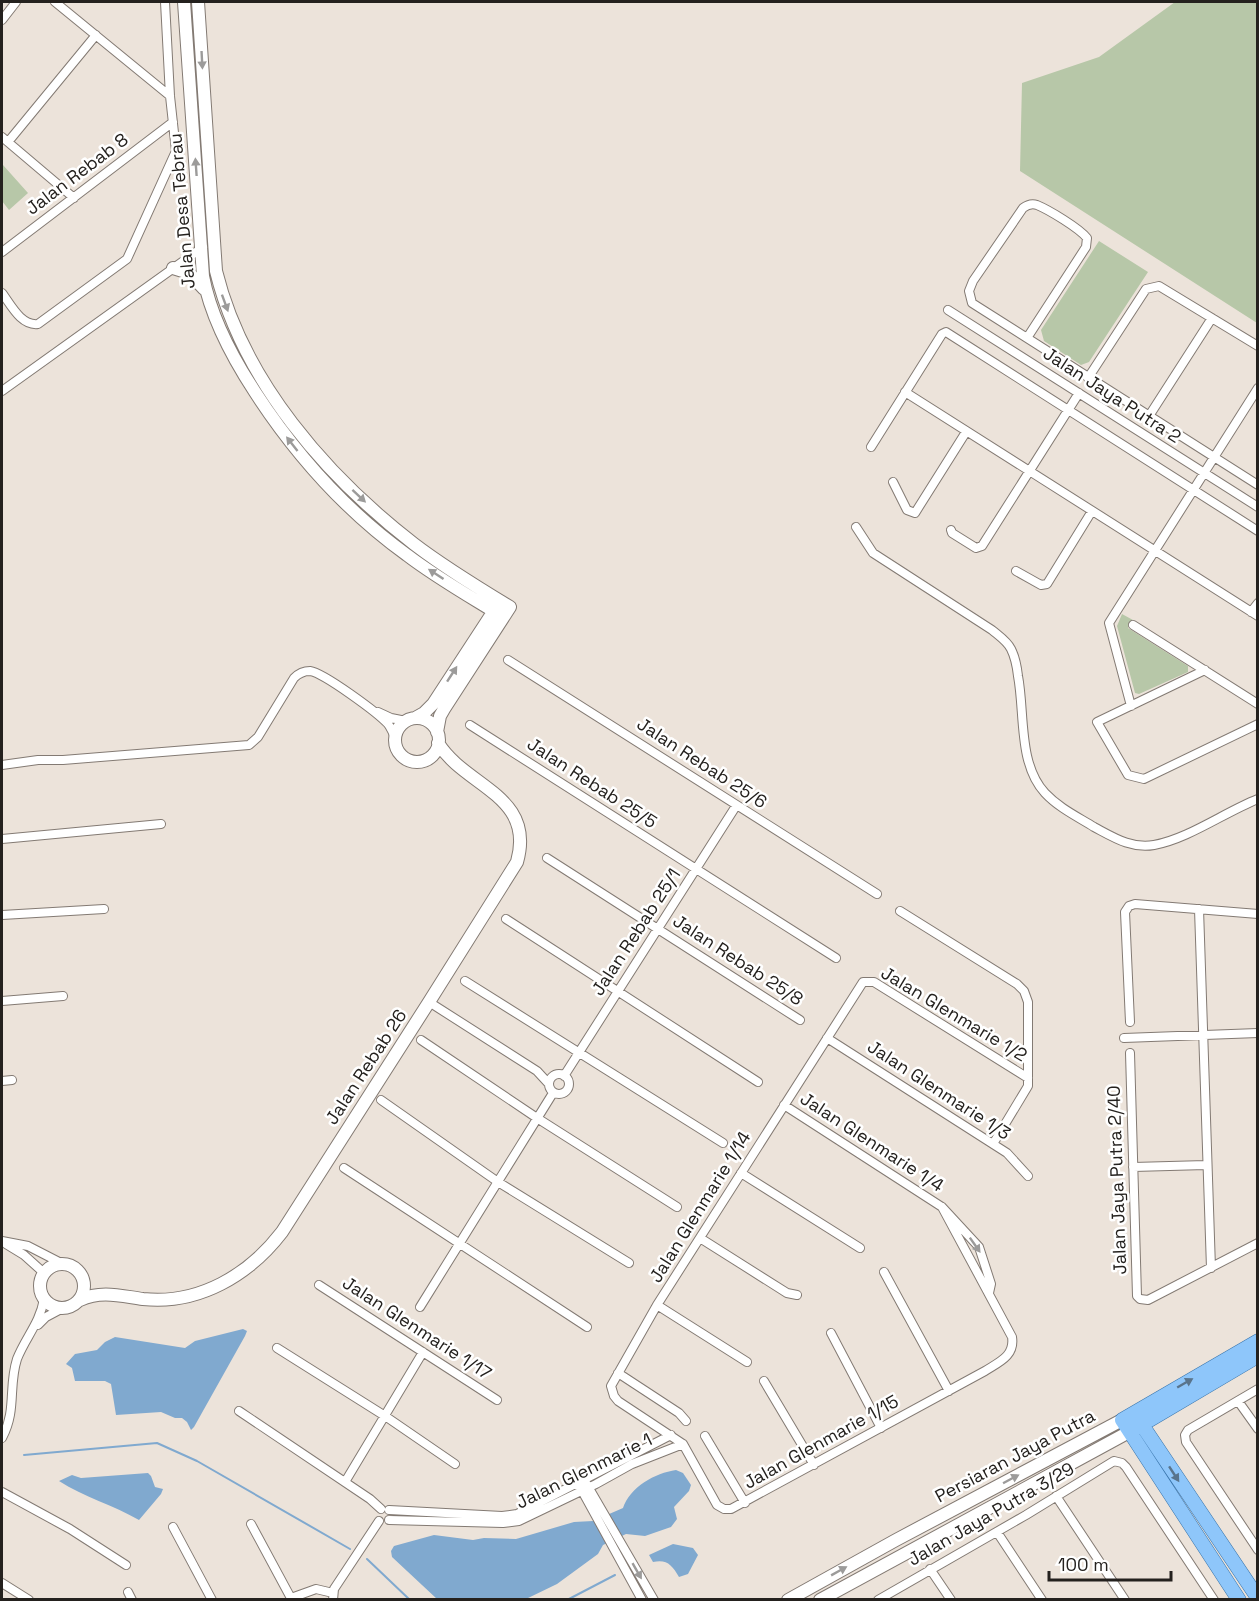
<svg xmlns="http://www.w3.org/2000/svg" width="1259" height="1601" viewBox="0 0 1259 1601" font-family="'Space Grotesk',sans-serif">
  <rect width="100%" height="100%" fill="#ece3da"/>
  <path fill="#b7c7a8" d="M 1175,2 L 1257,2 L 1257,323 L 1020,171 L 1022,83 L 1099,57 Z
    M 3,165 L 28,193 L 9,210 L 2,201 Z
    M 1099,241 L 1148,272 L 1089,362 L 1081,365 L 1044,341 L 1041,330 Z
    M 1122,614 L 1133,620 L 1128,628 L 1188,666 L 1188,672 L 1139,694 L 1135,693 L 1117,626 Z"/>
  <path fill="#80a9cf" d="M 243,1329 L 247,1331 L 245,1336 L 194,1427 L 191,1430 L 187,1422 L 182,1418 L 175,1418 L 161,1412 L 116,1415 L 111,1384 L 105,1381 L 75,1381 L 72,1368 L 66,1364 L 75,1354 L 97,1350 L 105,1342 L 115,1337 L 185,1348 L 195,1341 Z
    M 676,1470 L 683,1473 L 691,1485 L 689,1491 L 674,1507 L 677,1519 L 671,1527 L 645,1536 L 626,1534 L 603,1545 L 598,1554 L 557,1584 L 526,1599 L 437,1599 L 392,1557 L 391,1551 L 394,1546 L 434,1535 L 473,1540 L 484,1538 L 516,1539 L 574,1522 L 593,1521 L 623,1508 C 630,1487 655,1473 676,1470 Z
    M 148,1473 L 151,1476 L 155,1487 L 163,1489 L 161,1494 L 139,1520 C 113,1505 84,1497 59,1481 L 72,1475 L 81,1478 Z
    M 673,1544 L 693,1548 L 698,1555 L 688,1574 L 679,1577 C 672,1565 667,1559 653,1562 L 649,1555 Z"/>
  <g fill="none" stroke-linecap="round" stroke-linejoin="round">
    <path stroke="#80a9cf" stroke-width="2" d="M 24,1455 L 157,1443 L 197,1461 L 350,1549
      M 367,1559 L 410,1600
      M 567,1600 L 615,1575"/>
    <g stroke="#837a73" stroke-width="10">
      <path id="street" d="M 55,2 L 170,96
        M 2,20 L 16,2
        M 2,137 L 74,198
        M 8,142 L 96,35
        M 2,252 L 173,122
        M 2,293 C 11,305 21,326 38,324 L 127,259 L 176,151 L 170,96 L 165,2
        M 948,310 L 1258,507
        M 1027,338 L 1086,247 L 1087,238 C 1079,228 1049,210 1037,205 C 1031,203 1027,205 1023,208 L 973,281 L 969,291 L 972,303 L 1258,485
        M 1088,378 L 1146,289 L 1159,286 L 1258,346
        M 2,391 L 203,247
        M 905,392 L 1258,616
        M 1149,416 L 1212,318
        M 871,447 L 942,334 L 946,332 L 1258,531
        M 893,482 L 907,510 L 915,513 L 966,432
        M 856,527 L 873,553 L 992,630 C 999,636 1007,641 1011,649 C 1015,657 1017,667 1018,676 C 1025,713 1018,764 1045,793 C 1059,808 1078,817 1094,827 C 1113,837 1131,849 1154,845 C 1188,839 1225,812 1258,799
        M 951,530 L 952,533 L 976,548 L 982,546 L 1079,393
        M 1016,571 L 1041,585 L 1047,584 L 1092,511
        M 1251,612 L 1258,603
        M 1133,625 L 1258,704
        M 508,660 L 877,894
        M 1205,670 L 1097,722 L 1128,775 L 1144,779 L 1258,724
        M 1131,706 L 1109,623 L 1258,388
        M 378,712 L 391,718 L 406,721
        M 470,725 L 836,958
        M 2,765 L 38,760 L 63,760 L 249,745 L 258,737 L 294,678 C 298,674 303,671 310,671 C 324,673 378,713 388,724 C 391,728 393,733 395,737
        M 2,839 L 161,824
        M 547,858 L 800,1020
        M 1199,909 L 1211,1268
        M 900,911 L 1017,984 L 1024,991 L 1028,1002 L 1028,1086 L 993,1144
        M 2,915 L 104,909
        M 506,919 L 758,1082
        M 465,981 L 723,1143
        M 2,1001 L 63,996
        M 429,1002 L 537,1071 L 549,1084
        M 1130,1022 L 1125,912 L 1129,906 L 1135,904 L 1258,914
        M 827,1038 L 1007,1153 L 1028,1176
        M 1124,1038 L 1258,1033
        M 421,1040 L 537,1118 L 677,1207
        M 1130,1053 L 1137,1296 L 1140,1299 L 1148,1300 L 1258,1243
        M549 1084a10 10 0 1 1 20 0a10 10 0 1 1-20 0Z
        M 564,1076 L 736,806
        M 2,1081 L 12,1080
        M 381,1100 L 498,1182 L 629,1263
        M 784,1105 L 942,1207 L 979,1247 L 991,1284 L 989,1293
        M 1133,1167 L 1206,1165
        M 344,1168 L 587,1327
        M 741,1173 L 860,1248
        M 942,1207 L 1012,1337 C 1015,1356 999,1362 985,1371 L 731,1509 L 724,1509 L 717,1505 L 683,1444 L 618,1401 L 614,1396 L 611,1386 L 657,1305 L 863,982 L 874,982 L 1028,1078
        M 700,1238 L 787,1293 L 797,1295
        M 2,1241 L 28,1246 L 63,1264
        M 6,1244 L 24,1255 L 44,1273
        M 884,1272 L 949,1391
        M 319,1285 L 497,1400
        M 657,1305 L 747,1362
        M 420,1307 L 553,1093
        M 38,1325 L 46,1317 L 61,1309
        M 831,1333 L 881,1428
        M 277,1348 L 385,1416 L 455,1464
        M 618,1373 L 679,1413 L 686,1421
        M 764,1381 L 814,1465
        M 1258,1389 L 1188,1430 L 1185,1435 L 1186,1442 L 1258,1550
        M 1238,1401 L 1258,1429
        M 239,1411 L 370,1499 L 381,1509
        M 705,1436 L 745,1503
        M 2,1438 C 17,1410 8,1387 17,1359 C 25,1338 40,1323 44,1299
        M 345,1482 L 423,1352
        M 586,1483 L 654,1600
        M 580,1487 L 642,1600
        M 2,1492 L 70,1529 L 126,1565
        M 1056,1496 L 1125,1600
        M 389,1510 L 502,1516 L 517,1514 L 671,1435
        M 389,1520 L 503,1523 L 519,1521 L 596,1484 L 632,1464 L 683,1444
        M 251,1524 L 292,1600
        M 173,1527 L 212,1600
        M 997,1532 L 1042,1600
        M 930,1569 L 951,1600
        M 2,1583 L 29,1600
        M 128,1592 L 132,1600
        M 291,1598 L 316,1589 L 333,1593
        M 333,1600 L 334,1589 L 379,1521
        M 878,1600 L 1026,1515 L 1114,1461 L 1122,1463 L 1126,1467 L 1214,1600"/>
    </g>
    <g stroke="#837a73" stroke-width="14">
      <path id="secondary" d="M 184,2 L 203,276 C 211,318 232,357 255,392 C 296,455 346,511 407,555 C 437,578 471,597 503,617
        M 198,2 L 216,271 C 243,381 326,476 414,544 C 444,567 477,587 510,607 L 444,709 L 440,716 L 437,732
        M 173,268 L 189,273 L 204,289
        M 415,718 L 424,713 L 433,704 L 497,606
        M395 740a22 22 0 1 1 44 0a22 22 0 1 1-44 0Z
        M40 1286a22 22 0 1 1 44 0a22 22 0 1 1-44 0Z
        M 80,1300 C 101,1290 121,1296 143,1299 C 199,1305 249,1275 282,1232 L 429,1002 L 517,862 C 536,795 465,787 438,743
        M 788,1600 L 896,1540 L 1122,1420
        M 820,1600 L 1129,1432"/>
    </g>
    <g stroke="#3874ab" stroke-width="15">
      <path id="primary" d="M 1134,1413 L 1258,1598
        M 1136,1428 L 1258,1356
        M 1239,1600 L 1122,1420 L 1258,1341"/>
    </g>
    <use href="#street" stroke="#fff" stroke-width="8"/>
    <use href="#secondary" stroke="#fff" stroke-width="12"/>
    <use href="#primary" stroke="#8ec6fa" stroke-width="14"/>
  </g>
  <defs><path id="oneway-solid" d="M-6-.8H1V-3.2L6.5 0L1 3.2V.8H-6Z" transform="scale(1.5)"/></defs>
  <g fill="#9c9b9a">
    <use href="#oneway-solid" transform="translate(202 60) rotate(87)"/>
    <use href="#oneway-solid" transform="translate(196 167) rotate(-94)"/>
    <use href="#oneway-solid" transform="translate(225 303) rotate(70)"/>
    <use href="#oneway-solid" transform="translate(292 444) rotate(-128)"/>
    <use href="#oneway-solid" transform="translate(359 496) rotate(43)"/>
    <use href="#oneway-solid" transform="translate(436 574) rotate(-147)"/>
    <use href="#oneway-solid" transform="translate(452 674) rotate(-57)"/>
    <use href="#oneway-solid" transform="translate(975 1245) rotate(55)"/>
    <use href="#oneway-solid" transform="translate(1011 1479) rotate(-28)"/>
    <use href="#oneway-solid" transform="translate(637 1571) rotate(60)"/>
    <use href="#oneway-solid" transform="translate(839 1571) rotate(-29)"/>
  </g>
  <g fill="#59748c">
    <use href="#oneway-solid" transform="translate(1185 1383) rotate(-30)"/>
    <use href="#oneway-solid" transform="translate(1174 1474) rotate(57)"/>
  </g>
  <g text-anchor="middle" stroke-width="5" stroke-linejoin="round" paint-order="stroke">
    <g font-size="18" fill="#24211e" stroke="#fff">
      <text transform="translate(77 174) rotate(-37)" y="6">Jalan Rebab 8</text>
      <text transform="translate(182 211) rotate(-95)" y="6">Jalan Desa Tebrau</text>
      <text transform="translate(1112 395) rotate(33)" y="6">Jalan Jaya Putra 2</text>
      <text transform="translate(702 763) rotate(33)" y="6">Jalan Rebab 25/6</text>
      <text transform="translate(592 783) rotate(33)" y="6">Jalan Rebab 25/5</text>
      <text transform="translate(636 932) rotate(-57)" y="6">Jalan Rebab 25/1</text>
      <text transform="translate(738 960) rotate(33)" y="6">Jalan Rebab 25/8</text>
      <text transform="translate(954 1014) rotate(31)" y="6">Jalan Glenmarie 1/2</text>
      <text transform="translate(366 1067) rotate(-57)" y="6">Jalan Rebab 26</text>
      <text transform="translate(939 1090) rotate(33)" y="6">Jalan Glenmarie 1/3</text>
      <text transform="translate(872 1142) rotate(33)" y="6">Jalan Glenmarie 1/4</text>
      <text transform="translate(1117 1180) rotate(-92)" y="6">Jalan Jaya Putra 2/40</text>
      <text transform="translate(700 1207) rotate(-58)" y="6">Jalan Glenmarie 1/14</text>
      <text transform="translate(417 1328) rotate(33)" y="6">Jalan Glenmarie 1/17</text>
      <text transform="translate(821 1442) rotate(-29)" y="6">Jalan Glenmarie 1/15</text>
      <text transform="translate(1015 1456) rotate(-28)" y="6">Persiaran Jaya Putra</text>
      <text transform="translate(584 1471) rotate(-26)" y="6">Jalan Glenmarie 1</text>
      <text transform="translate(991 1514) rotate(-30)" y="6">Jalan Jaya Putra 3/29</text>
    </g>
  </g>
  <rect width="1259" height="1601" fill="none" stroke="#24211e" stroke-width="6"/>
  <path d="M1049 1571v9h122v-9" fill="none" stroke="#24211e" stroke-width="3"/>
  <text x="1058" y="1571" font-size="18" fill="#24211e" stroke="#ffffff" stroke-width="4.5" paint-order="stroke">100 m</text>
</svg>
